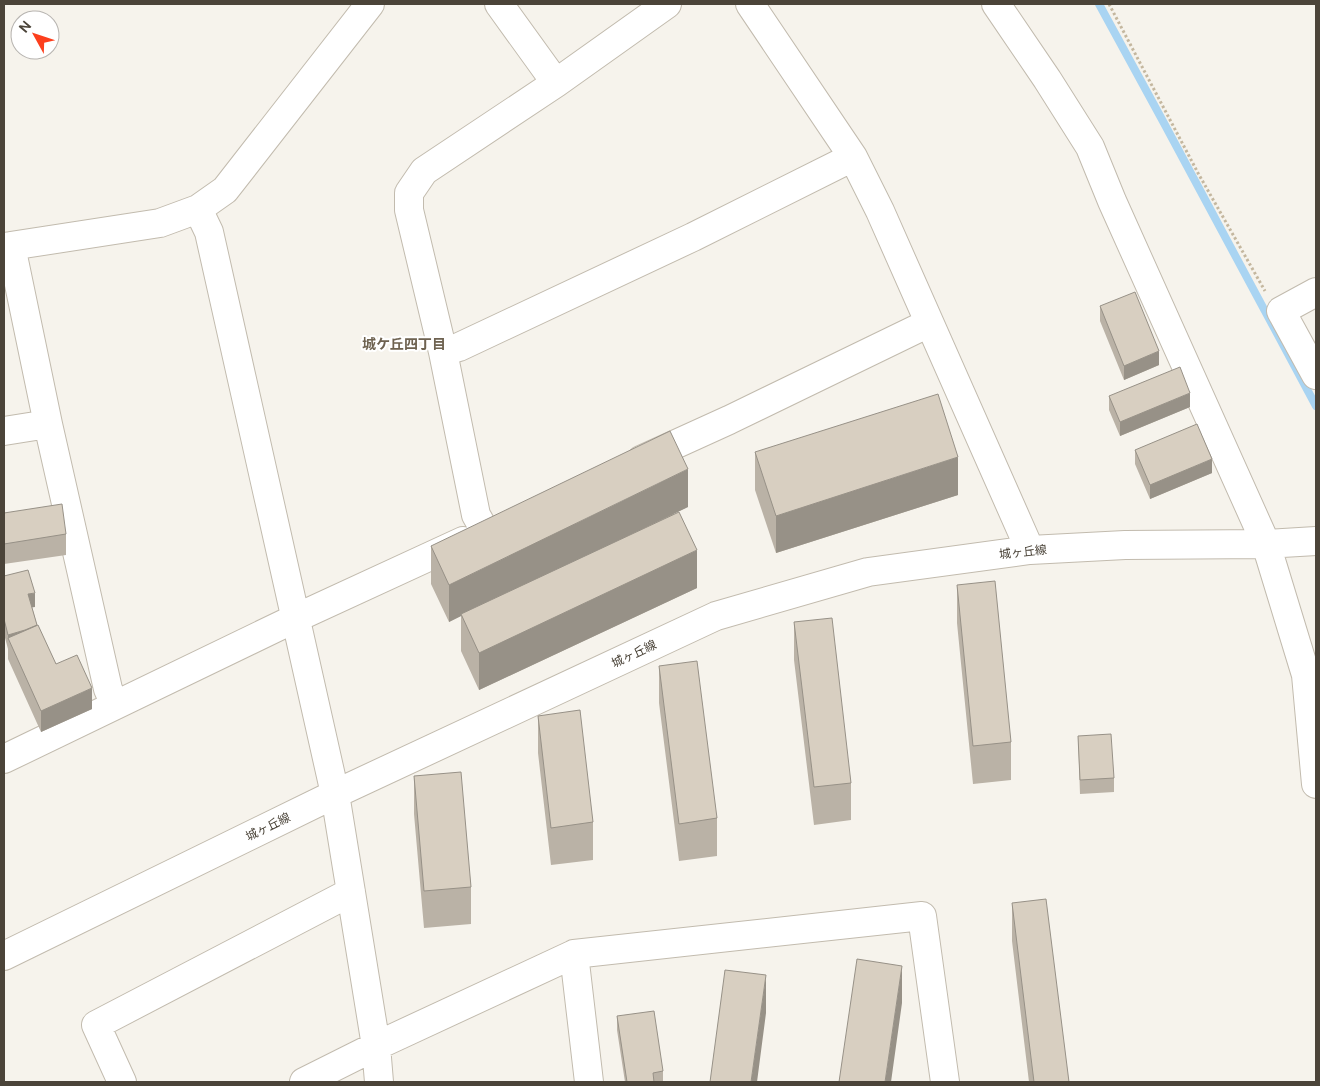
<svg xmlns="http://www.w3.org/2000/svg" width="1320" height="1086" viewBox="0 0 1320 1086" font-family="'DM Sans','Noto Sans JP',sans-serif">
  <rect width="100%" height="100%" fill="#f6f3ec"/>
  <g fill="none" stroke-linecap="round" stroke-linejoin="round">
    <path stroke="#a9d4f2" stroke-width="8" d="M 1099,4 L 1165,125 L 1316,406"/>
    <g stroke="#c2bbae" stroke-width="30">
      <path id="minor" d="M 499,4 L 556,83
        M 750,4 L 853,157 L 880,211 L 1030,550
        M 996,4 L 1047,79 L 1090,147 L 1112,201 L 1266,544 L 1306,675 L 1316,784
        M 198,209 L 209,232 L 335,794 L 376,1046 L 379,1082
        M 11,246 L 48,424 L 108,689 L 115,705
        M 4,247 L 160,223 L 198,209 L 225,190 L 370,4
        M 1316,292 L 1281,311 L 1316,375
        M 443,352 L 459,347 L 693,237 L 853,157
        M 4,431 L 48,424
        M 641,460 L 729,420 L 929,323
        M 485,531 L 476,515 L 443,352 L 409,210 L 409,193 L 424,171 L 556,83 L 667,4
        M 4,759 L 296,618 L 463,541
        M 574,954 L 589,1082
        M 4,956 L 335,794 L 716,616 L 868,572 L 1030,550 L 1125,545 L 1266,544 L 1316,541
        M 122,1082 L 96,1025 L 351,892
        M 304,1082 L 376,1046 L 574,954 L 922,916 L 945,1082"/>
    </g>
    <path stroke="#c4b79f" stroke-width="3" stroke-dasharray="2.5 2.5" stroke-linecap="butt" d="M 1109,4 L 1198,173 L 1265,291"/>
    <use href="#minor" stroke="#fff" stroke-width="28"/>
  </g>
  <path fill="#bab2a6" d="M 1100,306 L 1159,365 L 1124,380 L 1100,321 Z
    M 1109,396 L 1190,407 L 1120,436 L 1109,410 Z
    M 1135,450 L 1212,473 L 1150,499 L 1135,464 Z
    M 755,452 L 958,495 L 776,553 L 755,490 Z
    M 688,507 L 673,514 L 697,588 L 479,690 L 461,651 L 461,616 L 449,622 L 431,584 L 431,546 Z
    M 4,513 L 66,534 L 66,555 L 4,564 Z
    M 4,576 L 35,607 L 32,607 L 37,625 L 56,664 L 92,709 L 41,732 L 8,659 L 8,649 L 4,634 Z
    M 957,585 L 1011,742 L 1011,780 L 973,784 L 957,623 Z
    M 794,622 L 851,783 L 851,820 L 814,825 L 794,660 Z
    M 659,666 L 717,818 L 717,856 L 679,861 L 659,703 Z
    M 538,716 L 593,822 L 593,860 L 551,865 L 538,753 Z
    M 1078,736 L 1114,778 L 1114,792 L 1080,794 Z
    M 414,776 L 471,887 L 471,924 L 424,928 L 414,814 Z
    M 1012,903 L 1069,1082 L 1029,1082 L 1012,941 Z
    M 617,1016 L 663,1071 L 663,1082 L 625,1082 L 617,1030 Z"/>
  <path fill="#979187" d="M 1159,351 L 1159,365 L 1124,380 L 1124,366 Z
    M 1190,393 L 1190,407 L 1120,436 L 1120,422 Z
    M 958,457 L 958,495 L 776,553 L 776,516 Z
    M 1212,459 L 1212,473 L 1150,499 L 1150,485 Z
    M 688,469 L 688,507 L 462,616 L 461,614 L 461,616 L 449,622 L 449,585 Z
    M 697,550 L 697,588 L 479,690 L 479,653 Z
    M 35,593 L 35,607 L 28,608 L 28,594 Z
    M 37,627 L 8,638 L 8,649 L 8,635 Z
    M 92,688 L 92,709 L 41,732 L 41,711 Z
    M 902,966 L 902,1003 L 891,1082 L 885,1082 Z
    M 766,975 L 766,1013 L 757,1082 L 751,1082 Z"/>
  <path fill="#d8cfc1" stroke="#979187" d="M 1135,292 L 1159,351 L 1124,366 L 1100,306 Z
    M 1180,367 L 1190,393 L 1120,422 L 1109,396 Z
    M 938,394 L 958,457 L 776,516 L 755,452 Z
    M 1197,424 L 1212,459 L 1150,485 L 1135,450 Z
    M 670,431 L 688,469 L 449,585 L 431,546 Z
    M 62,504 L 66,534 L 4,544 L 4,513 Z
    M 679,512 L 697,550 L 479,653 L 461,614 Z
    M 28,570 L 35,593 L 28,594 L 37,625 L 25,630 L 8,635 L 4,619 L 4,576 Z
    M 995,581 L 1011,742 L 973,746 L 957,585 Z
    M 832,618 L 851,783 L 814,787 L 794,622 Z
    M 38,625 L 56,664 L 77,655 L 92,688 L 41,711 L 8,638 Z
    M 697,661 L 717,818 L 679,824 L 659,666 Z
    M 580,710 L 593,822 L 551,828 L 538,716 Z
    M 1111,734 L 1114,778 L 1080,780 L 1078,736 Z
    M 461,772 L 471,887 L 424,891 L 414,776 Z
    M 1046,899 L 1069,1082 L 1034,1082 L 1012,903 Z
    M 857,959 L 902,966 L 885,1082 L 839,1082 Z
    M 725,970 L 766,975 L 751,1082 L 710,1082 Z
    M 654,1011 L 663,1071 L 653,1073 L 654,1082 L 627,1082 L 617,1016 Z"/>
  <g text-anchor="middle" stroke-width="4" stroke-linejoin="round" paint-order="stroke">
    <g font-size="12" fill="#4b4439" stroke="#fff">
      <text transform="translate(1023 552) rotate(-6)" y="4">城ヶ丘線</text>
      <text transform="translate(634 654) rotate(-25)" y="4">城ヶ丘線</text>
      <text transform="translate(268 827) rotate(-26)" y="4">城ヶ丘線</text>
    </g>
    <g font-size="14" font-weight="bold" fill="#6e6250" stroke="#fff">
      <text x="404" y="349">城ケ丘四丁目</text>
    </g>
  </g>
  <rect width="1320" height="1086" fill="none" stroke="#4b4439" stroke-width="10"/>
  <g transform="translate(35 35) rotate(310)"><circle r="24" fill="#ffffff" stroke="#b7b4b0"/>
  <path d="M0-4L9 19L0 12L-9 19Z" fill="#fc3f1d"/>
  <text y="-8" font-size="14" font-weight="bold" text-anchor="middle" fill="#4b4439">N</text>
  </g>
</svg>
